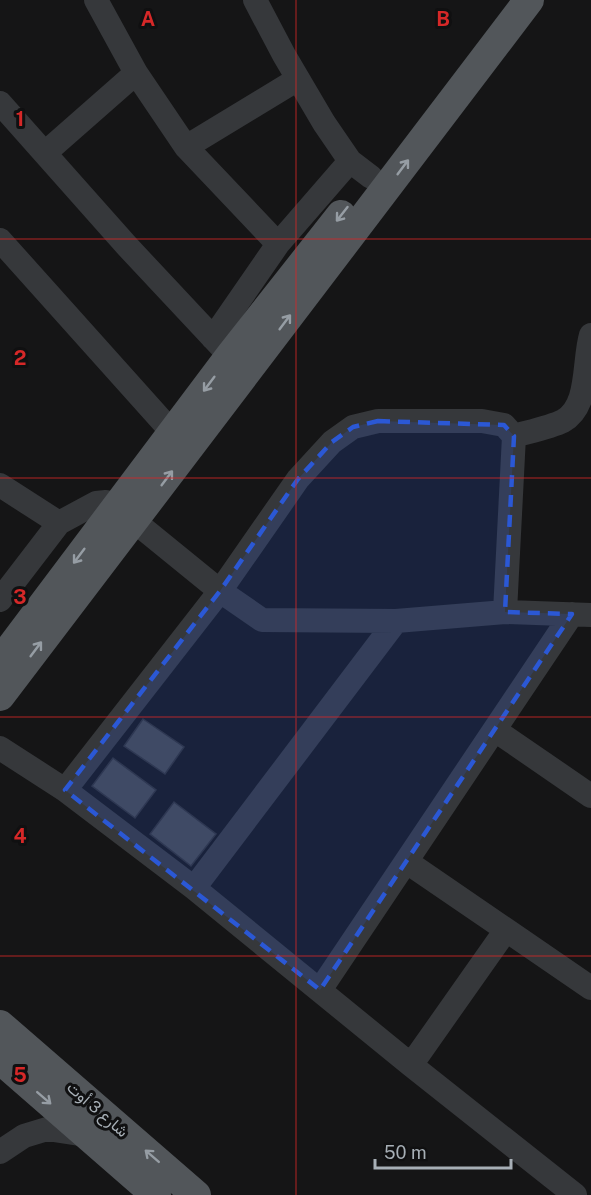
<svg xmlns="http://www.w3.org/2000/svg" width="591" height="1195" viewBox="0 0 591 1195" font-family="'Public Sans',Vazirmatn,sans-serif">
  <rect width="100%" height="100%" fill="#151516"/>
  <path fill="#444649" stroke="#2f3032" stroke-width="1.5" d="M 143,719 L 184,747 L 165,774 L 124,746 Z
    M 113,758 L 156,790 L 135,818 L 92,786 Z
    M 174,802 L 216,834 L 191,866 L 150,834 Z"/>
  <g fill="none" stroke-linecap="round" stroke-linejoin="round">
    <path stroke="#36383b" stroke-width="24" d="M 96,0 L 136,73 L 186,147 L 278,244
      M 255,0 L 284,55 L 324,123 L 350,161 L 371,177
      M 0,103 L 127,246 L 230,356
      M 186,147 L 298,79
      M 45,153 L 136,73
      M 0,240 L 172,432
      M 213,338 L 278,244 L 350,161
      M 514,436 C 528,432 551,427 563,421 C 590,406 583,362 591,335
      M 0,485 L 59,523 L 96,503 L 106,502 L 116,506
      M 134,521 L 220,591 L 262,620 L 396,621 L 505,612 L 591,615
      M 0,600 L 59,523
      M 495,730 L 591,796
      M 0,748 L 65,790 L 220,591 L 298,479 L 332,442 L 353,427 L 378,421 L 482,421 L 504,425 L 514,436 L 505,612
      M 65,790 L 194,888 L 411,1065 L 575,1195
      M 407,862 L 591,988
      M 194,888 L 396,621
      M 320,990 L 572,614
      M 411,1065 L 506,930
      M 0,1152 L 24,1136 L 47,1129 L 86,1135"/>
    <path stroke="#52565a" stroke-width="30" d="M 0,662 L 230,356 L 341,215
      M 0,696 L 529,0
      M 0,1025 L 196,1195
      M 0,1059 L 156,1195"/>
  </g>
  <defs><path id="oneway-shaft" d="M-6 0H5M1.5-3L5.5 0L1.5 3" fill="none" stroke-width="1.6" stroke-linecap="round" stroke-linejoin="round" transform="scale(1.5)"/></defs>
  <g stroke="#969da4">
    <use href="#oneway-shaft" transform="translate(403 167) rotate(-53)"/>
    <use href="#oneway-shaft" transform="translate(342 214) rotate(128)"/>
    <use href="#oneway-shaft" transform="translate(285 322) rotate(-53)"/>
    <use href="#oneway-shaft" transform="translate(209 384) rotate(127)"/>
    <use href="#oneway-shaft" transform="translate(167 478) rotate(-53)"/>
    <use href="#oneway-shaft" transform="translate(79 556) rotate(127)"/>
    <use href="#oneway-shaft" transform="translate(36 649) rotate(-53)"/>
    <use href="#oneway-shaft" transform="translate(44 1098) rotate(41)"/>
    <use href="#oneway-shaft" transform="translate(152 1156) rotate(-139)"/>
  </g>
  <path fill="#2b58d5" fill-opacity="0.2" stroke="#2b58d5" stroke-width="4.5" stroke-dasharray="12 8" stroke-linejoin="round" d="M 378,421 L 504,425 L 514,436 L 505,612 L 572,614 L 320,990 L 65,790 L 220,591 L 298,479 L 332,442 L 353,427 Z"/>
  <path fill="none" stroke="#d62828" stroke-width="1.5" stroke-opacity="0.55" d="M 296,0 L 296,1195M 0,239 L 591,239M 0,478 L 591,478M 0,717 L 591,717M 0,956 L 591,956"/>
  <g text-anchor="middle" stroke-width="6" stroke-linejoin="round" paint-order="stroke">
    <g font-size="16" fill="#a7afb6" stroke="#101011">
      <text transform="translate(98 1109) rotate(41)" y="6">شارع 3 أوت</text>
    </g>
  </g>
  <g font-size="20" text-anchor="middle" font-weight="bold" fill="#d62828" stroke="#101011" stroke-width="6" stroke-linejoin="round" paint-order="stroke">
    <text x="148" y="26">A</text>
    <text x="443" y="26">B</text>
    <text x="20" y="126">1</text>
    <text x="20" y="365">2</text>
    <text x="20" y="604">3</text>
    <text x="20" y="843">4</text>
    <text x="20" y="1082">5</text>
  </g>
  <path d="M375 1159v9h136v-9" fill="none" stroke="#a7afb6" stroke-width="3"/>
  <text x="384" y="1159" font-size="18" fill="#a7afb6" stroke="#101011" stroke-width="4.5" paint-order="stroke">50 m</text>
</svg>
